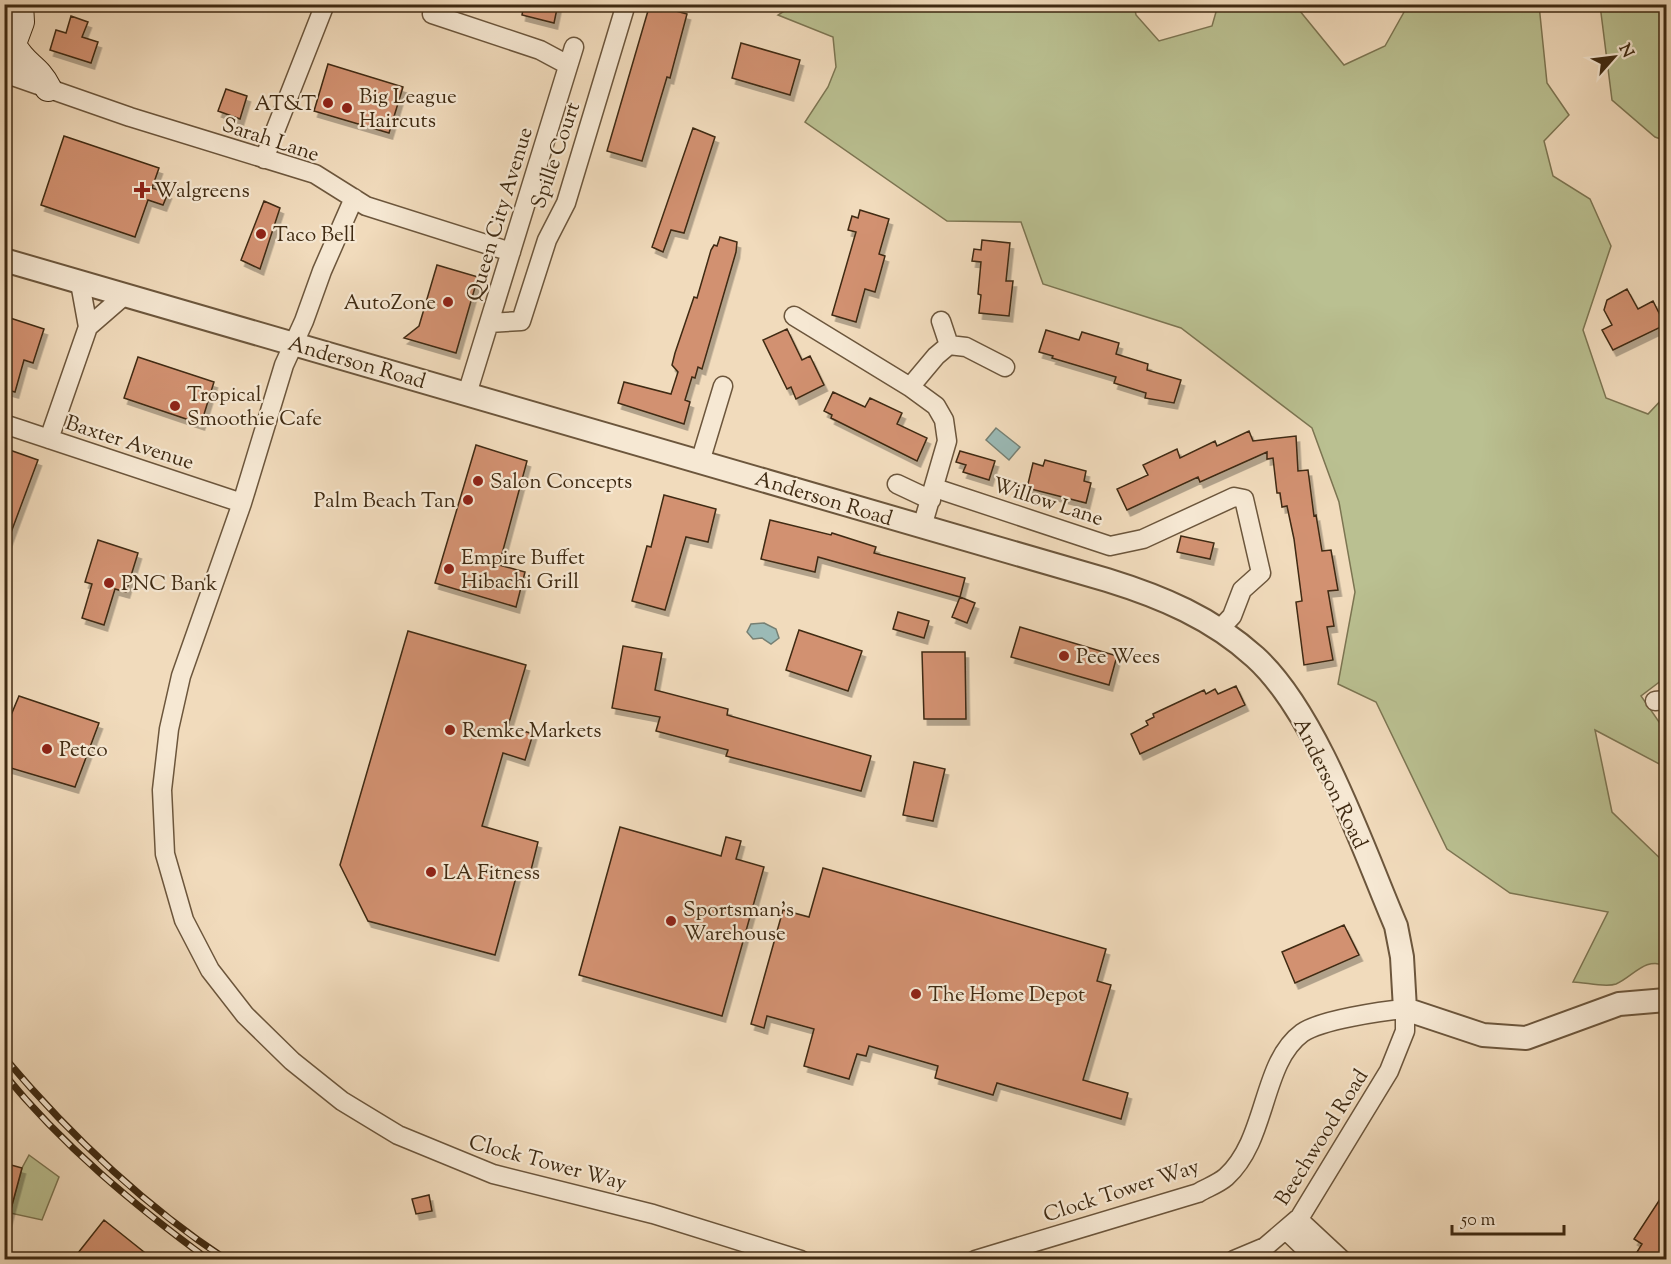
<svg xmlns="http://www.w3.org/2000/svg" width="1671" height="1264" viewBox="0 0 1671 1264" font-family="'Sorts Mill Goudy',serif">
  <defs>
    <filter id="shadow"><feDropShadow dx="3.5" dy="6" stdDeviation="0" flood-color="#0004"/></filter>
  </defs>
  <rect width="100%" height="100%" fill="#f1dbbc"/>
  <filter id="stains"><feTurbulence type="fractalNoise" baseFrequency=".00333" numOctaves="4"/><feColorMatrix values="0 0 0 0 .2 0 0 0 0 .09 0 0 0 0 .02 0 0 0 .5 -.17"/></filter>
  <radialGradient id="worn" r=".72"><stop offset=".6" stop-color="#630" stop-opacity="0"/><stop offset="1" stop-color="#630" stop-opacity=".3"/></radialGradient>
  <path fill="#bac091" stroke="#7c7552" stroke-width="1.5" d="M 795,4 L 1134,5 L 1136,15 L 1159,41 L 1212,26 L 1218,5 L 1295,5 L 1344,65 L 1385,46 L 1408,5 L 1539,5 L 1547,83 L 1569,115 L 1544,141 L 1553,176 L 1590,199 L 1611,246 L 1583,330 L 1606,398 L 1648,414 L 1666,395 L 1666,677 L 1641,696 L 1666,732 L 1665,767 L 1595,730 L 1612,812 L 1666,864 L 1666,966 C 1645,956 1633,977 1616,984 C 1605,988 1585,982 1573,982 L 1608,912 L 1510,893 L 1447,849 L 1376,702 L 1338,684 L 1355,592 L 1339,502 L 1312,428 L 1181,328 L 1043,284 L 1021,222 L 947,221 L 805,122 L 828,87 L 836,67 L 833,37 L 778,15 Z
    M 1600,5 L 1666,5 L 1666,141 L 1655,137 L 1612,100 Z
    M 29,1155 L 59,1177 L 42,1220 L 10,1213 L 22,1168 Z"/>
  <path fill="#9bbab6" stroke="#768074" stroke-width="1.5" d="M 996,428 L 1020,447 L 1009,460 L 986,440 Z
    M 764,623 L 776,629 L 779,638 L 771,644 L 762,638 L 753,639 L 747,632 L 751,624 Z"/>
  <path fill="#d29171" stroke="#3f2a12" stroke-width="1.5" filter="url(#shadow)" d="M 524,4 L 558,4 L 554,23 L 522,15 Z
    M 650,4 L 687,14 L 670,78 L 667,77 L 642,161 L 607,151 Z
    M 71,16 L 88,22 L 82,37 L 98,42 L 91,63 L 50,50 L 56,30 L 66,33 Z
    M 741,43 L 800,60 L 790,95 L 732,78 Z
    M 328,64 L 403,87 L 389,133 L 314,111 Z
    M 226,89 L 247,96 L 240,119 L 218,111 Z
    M 693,128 L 715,137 L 684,233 L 671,230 L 663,252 L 652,247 Z
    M 64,136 L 159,168 L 152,188 L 168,193 L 163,205 L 148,200 L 135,237 L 41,205 Z
    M 264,201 L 280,208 L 260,269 L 241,260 Z
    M 860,210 L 889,219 L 879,254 L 885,256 L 875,292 L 865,289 L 856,322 L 832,315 L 856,232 L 848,230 L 852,216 L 858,218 Z
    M 720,237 L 737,242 L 736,252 L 702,369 L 698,367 L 695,378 L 692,377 L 685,400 L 690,402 L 684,424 L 618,403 L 624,382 L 671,394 L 678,372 L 672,365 L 675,353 L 694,297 L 697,298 L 711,250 L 714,245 L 717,246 Z
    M 982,240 L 1010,243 L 1006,281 L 1013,281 L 1009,316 L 979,313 L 981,295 L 978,294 L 981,262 L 972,261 L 974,249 L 981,250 Z
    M 437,265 L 478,277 L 456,353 L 404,338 L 419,326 Z
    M 1627,289 L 1638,309 L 1653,301 L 1665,325 L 1613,350 L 1602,330 L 1612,325 L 1604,310 L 1607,300 Z
    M 4,316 L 44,329 L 33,363 L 24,360 L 15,392 L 4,389 Z
    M 787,329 L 802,360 L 810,356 L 824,385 L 796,399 L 791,387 L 787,389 L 763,340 Z
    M 1046,330 L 1079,340 L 1082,332 L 1119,343 L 1116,354 L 1148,364 L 1147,370 L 1181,380 L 1174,403 L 1145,398 L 1146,393 L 1114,383 L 1116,377 L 1052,358 L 1053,356 L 1039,352 Z
    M 138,357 L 214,382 L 201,424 L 124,398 Z
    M 833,392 L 865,407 L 870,398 L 902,413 L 897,424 L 927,438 L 917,461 L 831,418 L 832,415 L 824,411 Z
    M 1249,431 L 1253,441 L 1296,436 L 1298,471 L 1308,470 L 1314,516 L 1316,515 L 1322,551 L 1331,550 L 1338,590 L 1328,591 L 1334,626 L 1327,627 L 1333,660 L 1304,665 L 1296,602 L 1302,601 L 1294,539 L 1287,506 L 1282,507 L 1280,493 L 1277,493 L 1273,458 L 1267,459 L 1267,452 L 1200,482 L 1198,477 L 1127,510 L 1117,489 L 1148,475 L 1143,465 L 1177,449 L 1180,458 L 1215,441 L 1217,446 Z
    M 476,445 L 527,461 L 499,565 L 525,572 L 516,607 L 435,583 Z
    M 4,448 L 38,460 L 6,546 L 4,546 Z
    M 960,451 L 995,461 L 989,480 L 963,472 L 966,465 L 956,462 Z
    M 1045,460 L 1086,471 L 1084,481 L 1091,483 L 1086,503 L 1027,488 L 1033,463 L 1043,466 Z
    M 664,495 L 716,509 L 708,542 L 686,537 L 665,610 L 632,601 L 647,546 L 651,547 Z
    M 770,520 L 831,535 L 832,533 L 876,547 L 874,553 L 965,578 L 960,597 L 818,557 L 815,572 L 761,559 Z
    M 1181,536 L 1214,543 L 1210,559 L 1177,552 Z
    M 98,540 L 138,553 L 126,592 L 115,589 L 104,625 L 82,618 L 92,584 L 85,582 Z
    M 960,597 L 975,603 L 967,623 L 952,617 Z
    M 898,612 L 929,621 L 924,638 L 893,629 Z
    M 1020,627 L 1117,656 L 1109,685 L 1011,657 Z
    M 799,630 L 862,651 L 848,691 L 786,670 Z
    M 408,631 L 526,665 L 508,726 L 533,734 L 525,760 L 503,753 L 482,826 L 538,842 L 530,874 L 518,870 L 495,955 L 368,921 L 340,865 Z
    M 623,646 L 662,653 L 655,690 L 728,709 L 727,715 L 871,756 L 861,791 L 726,756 L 728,750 L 656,731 L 660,717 L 612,708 Z
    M 922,652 L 965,652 L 966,719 L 924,719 Z
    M 1236,686 L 1245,705 L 1140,754 L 1131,734 L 1148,725 L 1146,721 L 1154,717 L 1153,714 L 1204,690 L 1206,694 L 1215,689 L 1218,694 Z
    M 19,696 L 99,723 L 75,787 L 4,766 L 4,732 Z
    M 914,762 L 945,769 L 933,821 L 903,815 Z
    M 620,827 L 721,856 L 726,837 L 741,841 L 736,859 L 764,867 L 722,1016 L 579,975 Z
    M 823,868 L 1106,949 L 1097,981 L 1111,985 L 1083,1080 L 1128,1093 L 1121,1119 L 997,1083 L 993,1095 L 935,1078 L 938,1066 L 869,1046 L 866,1056 L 857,1054 L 849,1079 L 804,1066 L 814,1029 L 767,1016 L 764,1028 L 751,1024 L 783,910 L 809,917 Z
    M 1344,925 L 1359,955 L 1295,983 L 1282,952 Z
    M 4,1163 L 22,1168 L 8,1220 L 4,1220 Z
    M 1666,1190 L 1666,1260 L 1648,1260 L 1637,1252 L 1642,1244 L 1634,1239 Z
    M 429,1195 L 432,1211 L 416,1214 L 412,1199 Z
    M 104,1220 L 154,1260 L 86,1260 L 78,1253 Z"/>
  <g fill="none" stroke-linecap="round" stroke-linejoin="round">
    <g stroke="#6c563c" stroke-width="21">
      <path id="minor" d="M 432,14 L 540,50 L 568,65
        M 4,73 L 130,117 L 315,174 L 366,206 L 511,252
        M 264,159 L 325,4
        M 354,198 L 322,271 L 304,321 L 284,365 L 242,503 L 181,676 L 169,729 L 162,790 L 165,854 L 184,920 L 210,970 L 245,1015 L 292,1061 L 342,1101 L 398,1135 L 493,1174 L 653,1214 L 801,1260
        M 80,283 L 88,327
        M 794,316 L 910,387 L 936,406 L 944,420 L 947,441 L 922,527
        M 941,321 L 949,345
        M 489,323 L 521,321 L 547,240 L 566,203 L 626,4
        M 910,387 L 936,356 L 949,345 L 966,347 L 1005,367
        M 467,394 L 574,47
        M 4,424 L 242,503
        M 49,439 L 88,327 L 126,294
        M 700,462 L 723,386
        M 897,484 L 931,500
        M 935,488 L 1110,546 L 1143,539 L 1234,497 L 1244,499 L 1261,573 L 1242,590 L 1232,616 L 1219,630
        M 1655,701 L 1666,700
        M 1298,1219 L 1342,1260
        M 1286,1230 L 1317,1260
        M 975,1260 L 1198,1193 C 1206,1188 1218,1184 1226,1177 C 1268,1139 1261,1063 1302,1033 C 1320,1020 1382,1011 1405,1009 L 1405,1031 L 1389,1071 L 1300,1217 L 1265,1247 L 1234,1260"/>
    </g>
    <g stroke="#6c563c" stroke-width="26">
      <path id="tertiary" d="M 4,260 L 1107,580 C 1162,597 1212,618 1255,657 C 1317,713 1363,849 1396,926 L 1402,957 L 1405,1009 L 1483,1035 L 1526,1038 L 1619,1004 L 1666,1000"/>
    </g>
    <g stroke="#3f2a12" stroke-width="28">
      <path id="secondary" d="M 13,45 C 25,67 37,66 48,88
        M 4,68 L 21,22 L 20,4"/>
    </g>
    <use href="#minor" stroke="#f6e8d3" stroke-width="18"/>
    <use href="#tertiary" stroke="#f6e8d3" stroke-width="22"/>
    <use href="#secondary" stroke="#f6e8d3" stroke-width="26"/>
    <g stroke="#3f2a12" stroke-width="7">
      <path id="rail" d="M 4,1057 C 69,1134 142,1204 227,1260
        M 4,1074 C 63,1146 134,1205 209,1260"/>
    </g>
    <use href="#rail" stroke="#f6e8d3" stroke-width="4.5" stroke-dasharray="14" stroke-linecap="butt"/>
  </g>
  <g fill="#8f2418" stroke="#f6e8d3" stroke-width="2">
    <circle cx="328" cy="103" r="6"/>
    <circle cx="347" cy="108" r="6"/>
    <path d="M139 181h6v6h6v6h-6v6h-6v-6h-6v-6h6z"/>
    <circle cx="261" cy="234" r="6"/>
    <circle cx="448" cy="302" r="6"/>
    <circle cx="175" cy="406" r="6"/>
    <circle cx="478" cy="481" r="6"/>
    <circle cx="468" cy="500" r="6"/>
    <circle cx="449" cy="569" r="6"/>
    <circle cx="109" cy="583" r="6"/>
    <circle cx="1064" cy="656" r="6"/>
    <circle cx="450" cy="730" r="6"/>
    <circle cx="47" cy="749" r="6"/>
    <circle cx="431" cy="872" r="6"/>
    <circle cx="671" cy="921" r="6"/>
    <circle cx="916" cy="994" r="6"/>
  </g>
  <g text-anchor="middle" stroke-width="4.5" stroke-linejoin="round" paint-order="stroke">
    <g font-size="21" fill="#3f2a12" stroke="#f6e8d3" text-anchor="start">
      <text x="359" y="103">Big League<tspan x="359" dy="24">Haircuts</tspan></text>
      <text x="316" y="110" text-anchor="end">AT&amp;T</text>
      <text x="154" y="197">Walgreens</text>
      <text x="273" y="241">Taco Bell</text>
      <text x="436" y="309" text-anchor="end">AutoZone</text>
      <text x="187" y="401">Tropical<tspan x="187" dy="24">Smoothie Cafe</tspan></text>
      <text x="490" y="488">Salon Concepts</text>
      <text x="456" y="507" text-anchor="end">Palm Beach Tan</text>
      <text x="461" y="564">Empire Buffet<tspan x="461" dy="24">Hibachi Grill</tspan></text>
      <text x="121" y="590">PNC Bank</text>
      <text x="1076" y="663">Pee Wees</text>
      <text x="462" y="737">Remke Markets</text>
      <text x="59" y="756">Petco</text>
      <text x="443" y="879">LA Fitness</text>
      <text x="683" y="916">Sportsman's<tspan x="683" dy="24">Warehouse</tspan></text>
      <text x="928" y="1001">The Home Depot</text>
    </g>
    <g font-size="21" fill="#3f2a12" stroke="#f6e8d3">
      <text transform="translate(271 139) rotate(18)" y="7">Sarah Lane</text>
      <text transform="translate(555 155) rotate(-71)" y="7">Spille Court</text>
      <text transform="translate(499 214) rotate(-73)" y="7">Queen City Avenue</text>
      <text transform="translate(357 362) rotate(16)" y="7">Anderson Road</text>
      <text transform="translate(130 442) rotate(18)" y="7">Baxter Avenue</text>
      <text transform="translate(824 498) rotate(17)" y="7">Anderson Road</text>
      <text transform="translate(1048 501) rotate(18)" y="7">Willow Lane</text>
      <text transform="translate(1331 783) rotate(64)" y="7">Anderson Road</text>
      <text transform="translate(1321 1137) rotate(-58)" y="7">Beechwood Road</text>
      <text transform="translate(548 1162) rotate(15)" y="7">Clock Tower Way</text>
      <text transform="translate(1121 1190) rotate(-18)" y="7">Clock Tower Way</text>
    </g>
  </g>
  <rect width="1671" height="1264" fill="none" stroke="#f1dbbc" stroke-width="24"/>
  <rect x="6" y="6" width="1659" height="1252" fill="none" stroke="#3f2a12" stroke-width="3"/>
  <rect x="12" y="12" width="1647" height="1240" fill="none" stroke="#3f2a12" stroke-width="1.5"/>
  <g transform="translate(1614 57) rotate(62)" stroke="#f6e8d3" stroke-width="4.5" paint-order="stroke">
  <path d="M0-4.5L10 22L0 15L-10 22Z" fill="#3f2a12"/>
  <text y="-9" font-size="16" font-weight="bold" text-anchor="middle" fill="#3f2a12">N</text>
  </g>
  <path d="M1452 1225v9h112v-9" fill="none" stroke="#3f2a12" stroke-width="3"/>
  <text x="1461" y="1225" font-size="18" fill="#3f2a12" stroke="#f6e8d3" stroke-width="4.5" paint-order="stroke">50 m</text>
  <rect width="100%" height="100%" filter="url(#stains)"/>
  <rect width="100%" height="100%" fill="url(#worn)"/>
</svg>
